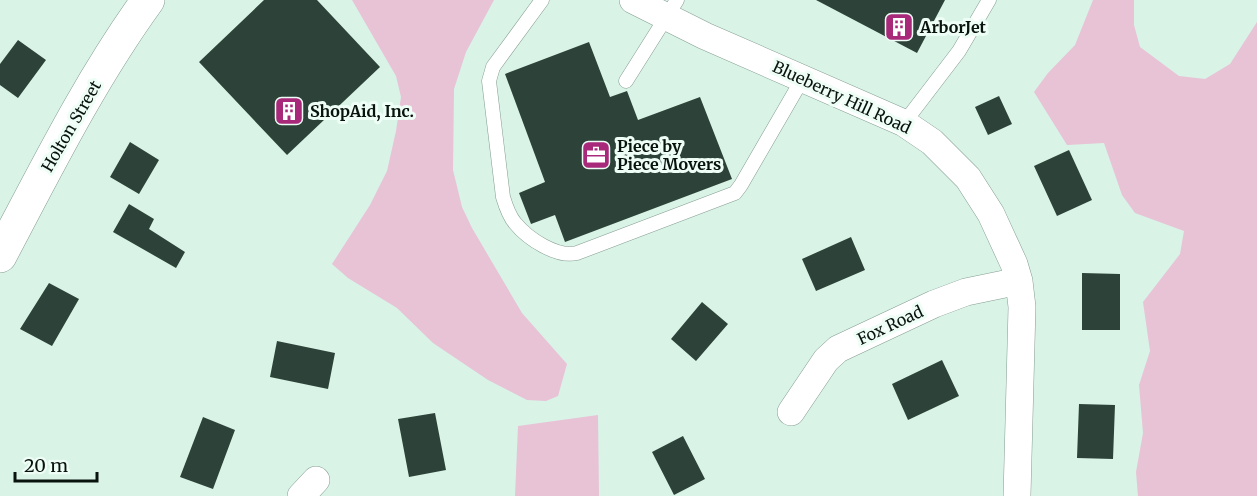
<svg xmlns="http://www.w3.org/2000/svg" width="1257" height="496" viewBox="0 0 1257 496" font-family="Merriweather,serif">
  <rect width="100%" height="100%" fill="#d9f3e7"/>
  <path fill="#e8c2d5" d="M 352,0 L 494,0 L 466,52 L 454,89 L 453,170 L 462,207 L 472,228 L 522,313 L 567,364 L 558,396 L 546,401 L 527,400 L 488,380 L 433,343 L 397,308 L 348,278 L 332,264 L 370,205 L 387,171 L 396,131 L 401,97 L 396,76 Z
    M 1093,0 L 1134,0 L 1134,25 L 1140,47 L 1179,76 L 1205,79 L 1230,64 L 1257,22 L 1257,496 L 1138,496 L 1136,472 L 1143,433 L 1139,385 L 1150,351 L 1143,302 L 1180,254 L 1184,231 L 1135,213 L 1122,195 L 1104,143 L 1067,145 L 1034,92 L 1048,73 L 1075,45 Z
    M 598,415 L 599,496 L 515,496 L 518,426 Z"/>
  <path fill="#2d4339" d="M 264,0 L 317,0 L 380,67 L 287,155 L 199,62 Z
    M 816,0 L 945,0 L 917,53 Z
    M 18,40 L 46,60 L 18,98 L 0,85 L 0,64 Z
    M 589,42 L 610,97 L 627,91 L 638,120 L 700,97 L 732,179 L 565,242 L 555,215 L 531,224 L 519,193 L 545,182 L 505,74 Z
    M 999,96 L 1012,124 L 988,135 L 975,107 Z
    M 130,142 L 159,160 L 139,194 L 110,177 Z
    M 1069,150 L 1092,200 L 1057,216 L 1034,166 Z
    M 129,204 L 154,219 L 149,229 L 185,252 L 176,268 L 113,232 Z
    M 851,237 L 865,270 L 816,291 L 802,259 Z
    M 1082,273 L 1120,274 L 1120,330 L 1082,330 Z
    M 49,283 L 79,299 L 52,346 L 20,329 Z
    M 702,302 L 728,324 L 696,361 L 671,339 Z
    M 277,341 L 335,353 L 328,389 L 270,377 Z
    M 942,360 L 959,396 L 908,420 L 892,384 Z
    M 1079,404 L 1115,405 L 1113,459 L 1077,458 Z
    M 435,413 L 446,470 L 409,477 L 398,419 Z
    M 203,417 L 235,430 L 213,489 L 180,477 Z
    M 683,436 L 705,479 L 674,495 L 652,452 Z"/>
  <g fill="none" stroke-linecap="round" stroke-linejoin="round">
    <g stroke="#859d91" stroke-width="15">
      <path id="lane" d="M 542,0 L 493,67 L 489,81 L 503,197 C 506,207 509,216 515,223 C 528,239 557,258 577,253 L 735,193 L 741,185 L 803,78
        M 626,81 L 677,0
        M 904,123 L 959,51 L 989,0"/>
    </g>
    <g stroke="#859d91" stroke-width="28">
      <path id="street" d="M 633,0 L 705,36 L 904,123 L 932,142 L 968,178 L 991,214 L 1014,264 L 1019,281 L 1022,307 L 1017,496
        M 791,412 L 826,360 L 838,349 L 934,304 L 966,292 L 1019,281
        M 301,496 L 316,480"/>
    </g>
    <g stroke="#859d91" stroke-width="34">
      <path id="secondary" d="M 0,256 C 46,169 90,80 148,0"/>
    </g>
    <use href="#lane" stroke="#fff" stroke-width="14"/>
    <use href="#street" stroke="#fff" stroke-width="27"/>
    <use href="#secondary" stroke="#fff" stroke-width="33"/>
  </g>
  <defs>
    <g id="building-square" transform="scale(1.5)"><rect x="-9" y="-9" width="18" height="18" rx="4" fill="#a8297a" stroke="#eefef6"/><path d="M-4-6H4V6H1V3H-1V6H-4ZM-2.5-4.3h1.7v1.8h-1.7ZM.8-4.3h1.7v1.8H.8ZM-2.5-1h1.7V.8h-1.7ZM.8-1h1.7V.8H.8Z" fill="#fff"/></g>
    <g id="office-square" transform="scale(1.5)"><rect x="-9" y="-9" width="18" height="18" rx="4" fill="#a8297a" stroke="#eefef6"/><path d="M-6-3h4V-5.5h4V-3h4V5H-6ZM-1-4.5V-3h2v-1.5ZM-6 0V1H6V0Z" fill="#fff"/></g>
  </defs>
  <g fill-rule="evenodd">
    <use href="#building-square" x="899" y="27"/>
    <use href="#building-square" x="289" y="111"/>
    <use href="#office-square" x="596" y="155"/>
  </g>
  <g text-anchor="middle" stroke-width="6" stroke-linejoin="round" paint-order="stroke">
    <g font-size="16" font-weight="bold" fill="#09130e" stroke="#eefef6" text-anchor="start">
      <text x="920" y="33">ArborJet</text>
      <text x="310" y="117">ShopAid, Inc.</text>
      <text x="617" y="152">Piece by<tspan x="617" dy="18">Piece Movers</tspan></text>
    </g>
    <g font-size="16" fill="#09130e" stroke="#eefef6">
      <text transform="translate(842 97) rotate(25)" y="6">Blueberry Hill Road</text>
      <text transform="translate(71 126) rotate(-60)" y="6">Holton Street</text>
      <text transform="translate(890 325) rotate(-25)" y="6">Fox Road</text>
    </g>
  </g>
  <path d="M15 472v9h82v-9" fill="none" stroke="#09130e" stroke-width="3"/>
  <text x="24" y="472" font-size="18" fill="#09130e" stroke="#eefef6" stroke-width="4.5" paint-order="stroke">20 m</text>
</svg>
